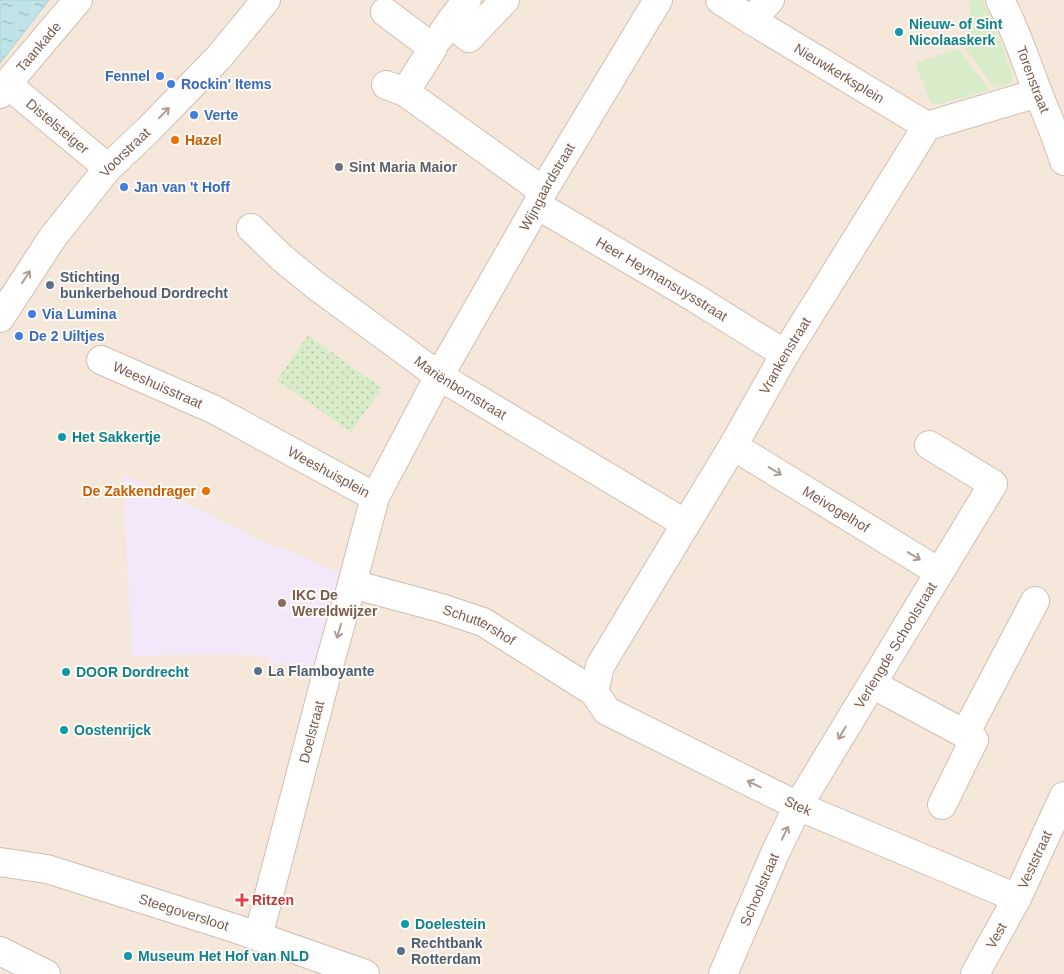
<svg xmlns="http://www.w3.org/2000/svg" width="1064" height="974" viewBox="0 0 1064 974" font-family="Helvetica,sans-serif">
  <defs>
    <pattern id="park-dots" width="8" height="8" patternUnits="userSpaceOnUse" patternTransform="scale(1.25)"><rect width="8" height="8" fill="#d8ecc9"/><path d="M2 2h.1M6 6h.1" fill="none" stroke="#b4c2a5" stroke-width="1.8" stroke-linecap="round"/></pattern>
    <pattern id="water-ripples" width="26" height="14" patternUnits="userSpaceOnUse" patternTransform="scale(1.25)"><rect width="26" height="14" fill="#bfe3e8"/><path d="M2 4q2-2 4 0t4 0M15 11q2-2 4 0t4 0" fill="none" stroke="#a0bbbe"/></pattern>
  </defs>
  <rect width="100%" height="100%" fill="#fdf6ec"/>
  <path fill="#f5e8da" d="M 0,0 L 1064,0 L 1064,974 L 0,974 Z"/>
  <path fill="#f3e8fa" d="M 123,475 L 186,503 L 276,548 L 277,545 L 339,573 L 317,669 L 270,663 L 270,657 L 229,654 L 132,656 Z"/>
  <path fill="#d8ecc9" d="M 969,0 L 982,0 L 995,26 L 1013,76 C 1011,86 1003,86 994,88 L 962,44 C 969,30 972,16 969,0 Z
    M 958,49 L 990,90 L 940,104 L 934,104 L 930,101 L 915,63 Z"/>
  <path fill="url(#park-dots)" d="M 308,335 L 382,388 L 351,432 L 277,380 Z"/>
  <path fill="url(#water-ripples)" stroke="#a5d3da" d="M 0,0 L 49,0 L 0,63 Z"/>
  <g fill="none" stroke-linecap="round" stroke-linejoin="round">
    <g stroke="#d1beb0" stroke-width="30">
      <g id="minor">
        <path id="s1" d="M 720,0 L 751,20 L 927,126"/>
        <path id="s2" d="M 1000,0 C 1016,30 1026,62 1038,93 C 1047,115 1057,138 1064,161"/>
        <path d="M 385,12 L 433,48 L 405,92"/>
        <path d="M 751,20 L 770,0"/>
        <path d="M 450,22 L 469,38 L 505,0"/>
        <path d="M 440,37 L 450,22 L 467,0"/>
        <path id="s3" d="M 7,84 L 108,168"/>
        <path d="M 386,85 L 405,92 L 543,191"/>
        <path id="s4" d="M 0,94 L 7,84 L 78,0"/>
        <path id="s5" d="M 537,205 L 695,298 L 785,354"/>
        <path id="s6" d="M 251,228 L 282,258 L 315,285 L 439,376 L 686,524"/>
        <path id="s7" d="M 0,318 L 53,237 L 108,168 L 149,129 L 219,57 L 266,0"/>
        <path id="s8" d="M 101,360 L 215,410 L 375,497"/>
        <path id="s9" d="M 733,446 L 939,572"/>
        <path id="s10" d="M 352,584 L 441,608 L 483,622 L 594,692 L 607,711 L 798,806 L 1017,898"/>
        <path d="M 872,684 L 965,734 L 1035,601"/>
        <path id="s11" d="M 594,692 L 600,666 L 733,446 L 785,354 L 927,126 L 1038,93"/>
        <path d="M 942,805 L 974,740 L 965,734"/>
        <path id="s12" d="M 0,862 L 47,869 L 234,928 L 365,974"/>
        <path id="s13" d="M 258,937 L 328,669 L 352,584 L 375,497 L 439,376 L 537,205 L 543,191 L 658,0"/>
        <path d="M 0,951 L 46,974"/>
        <path id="s14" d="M 723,974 L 776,851 L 798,806 L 993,484 L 929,445"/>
        <path id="s15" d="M 975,974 L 1017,898 L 1064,796"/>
      </g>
    </g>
    <use href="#minor" stroke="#fff" stroke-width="28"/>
  </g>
  <defs><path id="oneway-shaft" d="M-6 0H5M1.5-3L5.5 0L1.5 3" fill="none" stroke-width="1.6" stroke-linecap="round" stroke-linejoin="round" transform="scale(1.25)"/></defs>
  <g stroke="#af9d94">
    <use href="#oneway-shaft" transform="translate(164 113) rotate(-46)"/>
    <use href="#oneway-shaft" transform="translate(26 277) rotate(-57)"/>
    <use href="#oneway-shaft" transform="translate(775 471) rotate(31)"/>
    <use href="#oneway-shaft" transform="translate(914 556) rotate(31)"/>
    <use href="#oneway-shaft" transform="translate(339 631) rotate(106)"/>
    <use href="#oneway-shaft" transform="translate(842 733) rotate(121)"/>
    <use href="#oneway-shaft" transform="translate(754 784) rotate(-154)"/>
    <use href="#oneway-shaft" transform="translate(785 833) rotate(-65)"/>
  </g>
  <g fill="#0f9aa8" stroke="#fffaf3" stroke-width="2">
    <circle cx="899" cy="32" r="5"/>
    <circle cx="62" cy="437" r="5"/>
    <circle cx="66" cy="672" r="5"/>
    <circle cx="64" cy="730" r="5"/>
    <circle cx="405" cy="924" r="5"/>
    <circle cx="128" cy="956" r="5"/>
  </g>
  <g fill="#3f7fe0" stroke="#fffaf3" stroke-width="2">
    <circle cx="160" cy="76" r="5"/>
    <circle cx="171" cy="84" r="5"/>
    <circle cx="194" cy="115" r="5"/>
    <circle cx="124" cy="187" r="5"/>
    <circle cx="32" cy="314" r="5"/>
    <circle cx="19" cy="336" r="5"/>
  </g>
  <g fill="#e8710a" stroke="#fffaf3" stroke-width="2">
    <circle cx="175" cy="140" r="5"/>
    <circle cx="206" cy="491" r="5"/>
  </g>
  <circle fill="#6b7280" stroke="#fffaf3" stroke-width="2" cx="339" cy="167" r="5"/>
  <g fill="#5c6f8a" stroke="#fffaf3" stroke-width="2">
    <circle cx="50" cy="285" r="5"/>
    <circle cx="258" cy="671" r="5"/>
    <circle cx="401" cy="951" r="5"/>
  </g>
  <circle fill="#8d6e63" stroke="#fffaf3" stroke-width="2" cx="282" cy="603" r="5"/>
  <path fill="#e0444e" stroke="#fffaf3" stroke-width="2" d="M239.5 892.5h5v5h5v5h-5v5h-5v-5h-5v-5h5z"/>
  <g text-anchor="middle" stroke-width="4" stroke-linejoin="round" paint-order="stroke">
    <g font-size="14" font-weight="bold" fill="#0d838f" stroke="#fffaf3" text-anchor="start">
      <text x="909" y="29">Nieuw- of Sint<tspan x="909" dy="16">Nicolaaskerk</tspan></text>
      <text x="72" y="442">Het Sakkertje</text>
      <text x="76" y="677">DOOR Dordrecht</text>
      <text x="74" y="735">Oostenrijck</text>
      <text x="415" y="929">Doelestein</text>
      <text x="138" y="961">Museum Het Hof van NLD</text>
    </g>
    <g font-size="14" fill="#7a5c4d" stroke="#fffaf3">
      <text dy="5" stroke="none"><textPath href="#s4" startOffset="61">Taankade</textPath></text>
      <text dy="5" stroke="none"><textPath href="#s1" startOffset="140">Nieuwkerksplein</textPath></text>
      <text dy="5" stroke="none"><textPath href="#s2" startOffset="86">Torenstraat</textPath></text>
      <text dy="5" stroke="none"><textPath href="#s3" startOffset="66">Distelsteiger</textPath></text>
      <text dy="5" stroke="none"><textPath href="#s7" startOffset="208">Voorstraat</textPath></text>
      <text dy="5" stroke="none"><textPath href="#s13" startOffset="810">Wijngaardstraat</textPath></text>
      <text dy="5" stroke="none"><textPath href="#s5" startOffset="145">Heer Heymansuysstraat</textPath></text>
      <text dy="5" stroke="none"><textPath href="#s11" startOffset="388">Vrankenstraat</textPath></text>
      <text dy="5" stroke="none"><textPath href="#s8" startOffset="62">Weeshuisstraat</textPath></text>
      <text dy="5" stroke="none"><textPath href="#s6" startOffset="264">Mariënbornstraat</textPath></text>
      <text dy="5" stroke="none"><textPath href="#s8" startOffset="254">Weeshuisplein</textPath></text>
      <text dy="5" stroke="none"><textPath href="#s9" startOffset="121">Meivogelhof</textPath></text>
      <text dy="5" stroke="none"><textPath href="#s10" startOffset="134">Schuttershof</textPath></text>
      <text dy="5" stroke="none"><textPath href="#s14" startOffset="372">Verlengde Schoolstraat</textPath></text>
      <text dy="5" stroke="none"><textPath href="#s13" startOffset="212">Doelstraat</textPath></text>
      <text dy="5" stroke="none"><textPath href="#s10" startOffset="504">Stek</textPath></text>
      <text dy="5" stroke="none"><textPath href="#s15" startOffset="129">Veststraat</textPath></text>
      <text dy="5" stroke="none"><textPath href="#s14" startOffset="92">Schoolstraat</textPath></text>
      <text dy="5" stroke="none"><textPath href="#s12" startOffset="191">Steegoversloot</textPath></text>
      <text dy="5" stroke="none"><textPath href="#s15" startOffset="44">Vest</textPath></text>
    </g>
    <g font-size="14" font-weight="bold" fill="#366cbe" stroke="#fffaf3" text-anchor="start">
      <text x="150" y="81" text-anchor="end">Fennel</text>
      <text x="181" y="89">Rockin' Items</text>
      <text x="204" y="120">Verte</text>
      <text x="134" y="192">Jan van 't Hoff</text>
      <text x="42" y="319">Via Lumina</text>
      <text x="29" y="341">De 2 Uiltjes</text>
    </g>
    <g font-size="14" font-weight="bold" fill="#c56008" stroke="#fffaf3" text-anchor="start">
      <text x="185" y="145">Hazel</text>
      <text x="196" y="496" text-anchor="end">De Zakkendrager</text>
    </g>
    <g font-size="14" font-weight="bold" fill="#5b616d" stroke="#fffaf3" text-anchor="start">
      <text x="349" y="172">Sint Maria Maior</text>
    </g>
    <g font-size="14" font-weight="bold" fill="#4e5e75" stroke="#fffaf3" text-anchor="start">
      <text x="60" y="282">Stichting<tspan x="60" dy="16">bunkerbehoud Dordrecht</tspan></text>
      <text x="268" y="676">La Flamboyante</text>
      <text x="411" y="948">Rechtbank<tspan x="411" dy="16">Rotterdam</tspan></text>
    </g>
    <g font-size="14" font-weight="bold" fill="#785e54" stroke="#fffaf3" text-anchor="start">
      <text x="292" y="600">IKC De<tspan x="292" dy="16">Wereldwijzer</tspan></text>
    </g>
    <g font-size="14" font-weight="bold" fill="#be3a42" stroke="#fffaf3" text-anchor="start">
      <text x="252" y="905">Ritzen</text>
    </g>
  </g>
</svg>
